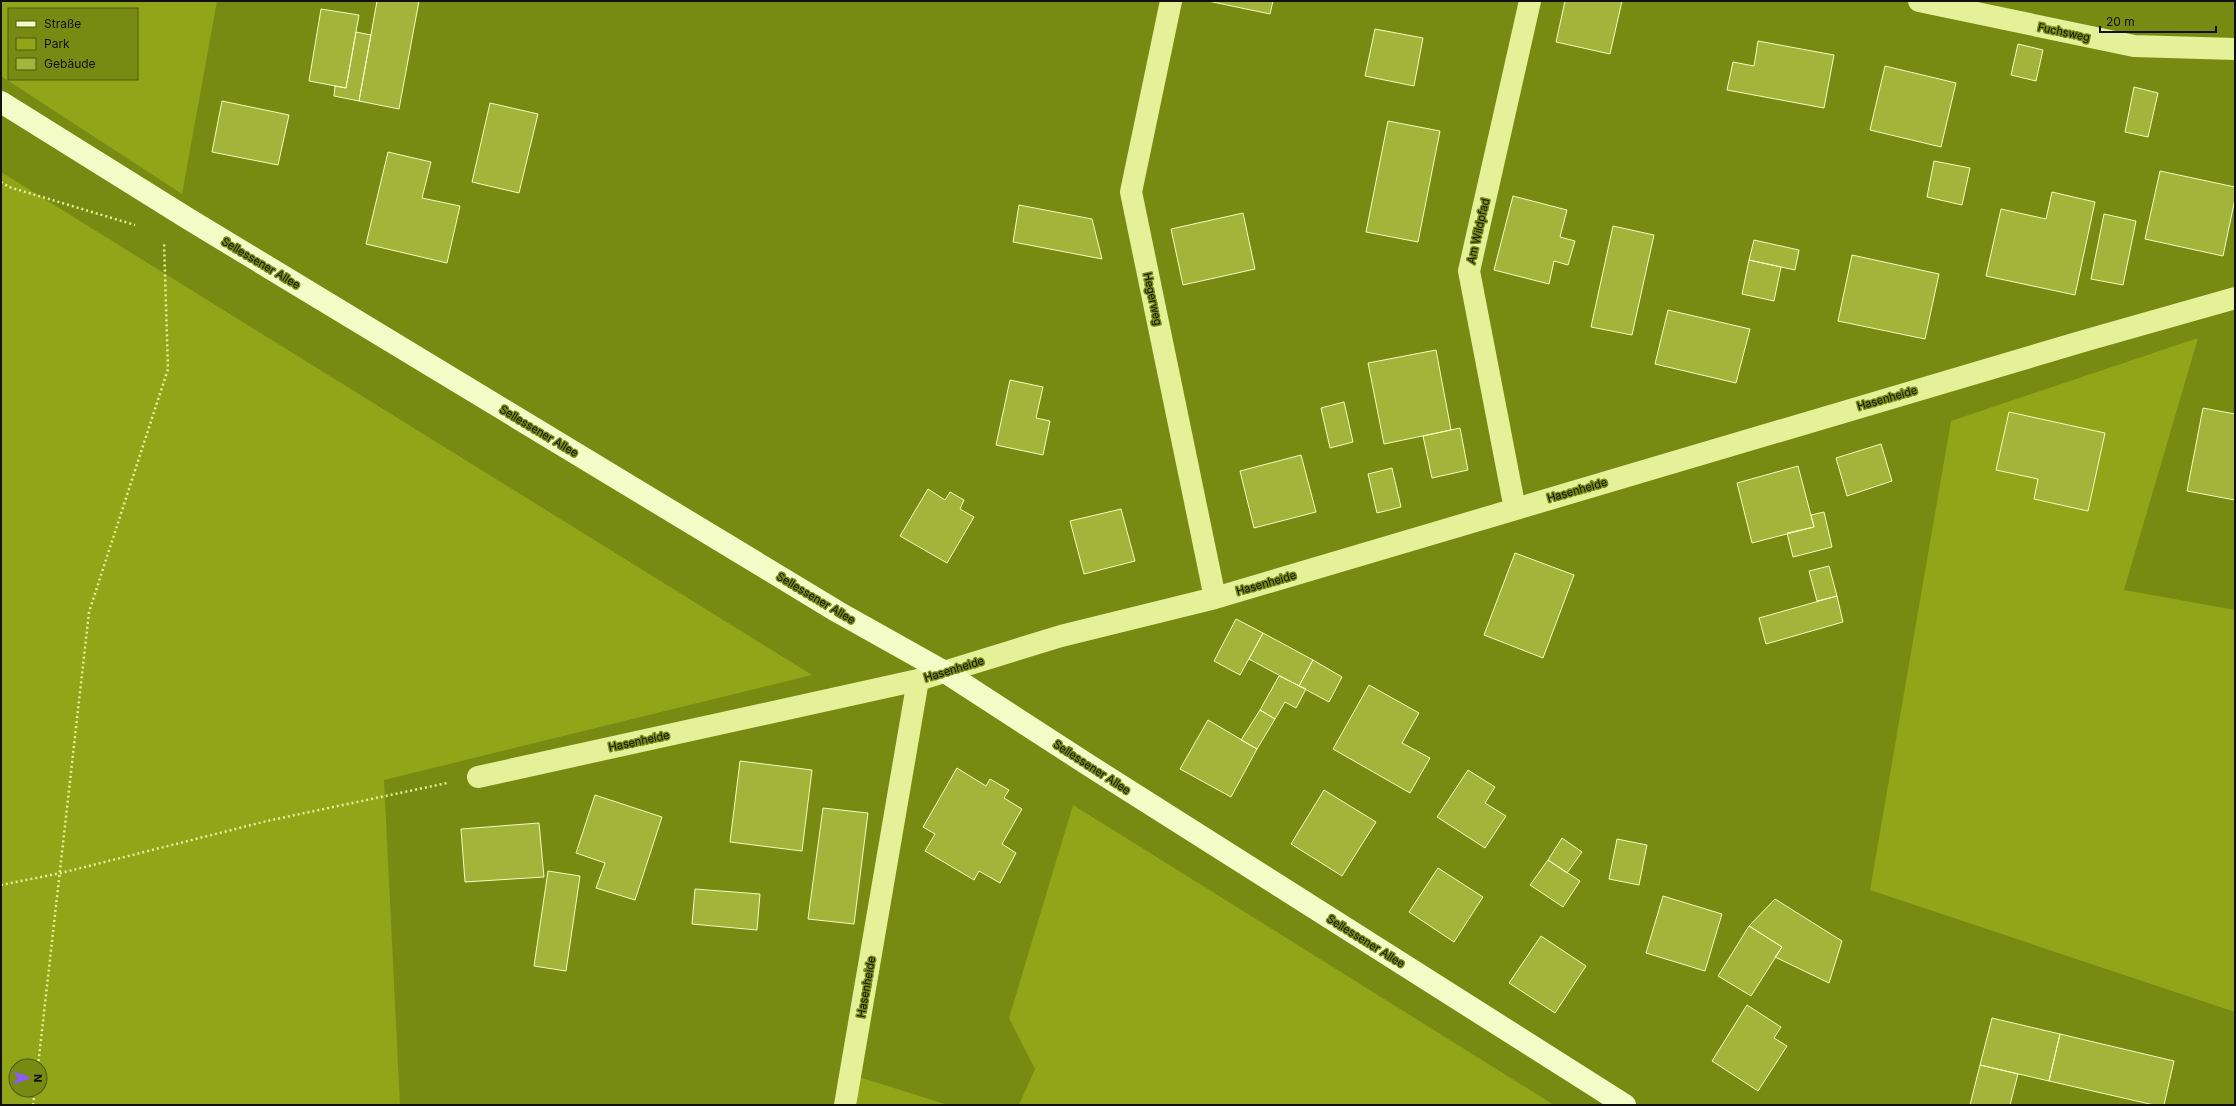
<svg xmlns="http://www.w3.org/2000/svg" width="2236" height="1106" viewBox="0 0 2236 1106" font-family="Inter,sans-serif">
  <rect width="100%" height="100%" fill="#778b12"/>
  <path fill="#91a519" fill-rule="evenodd" d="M 1,1 L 217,1 L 182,194 L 1,76 ZM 9,9 L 137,9 L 137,79 L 9,79 Z
    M 1,172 L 812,675 L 384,780 L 400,1105 L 1,1105 ZM 16,1066 L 40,1066 L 40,1090 L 16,1090 Z
    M 2198,338 L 2124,590 L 2235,610 L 2235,1012 L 1870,890 L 1951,421 Z
    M 1073,805 L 1554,1105 L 1019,1105 L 1035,1069 L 1009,1018 Z
    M 859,1077 L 948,1105 L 854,1105 Z"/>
  <path fill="#a2b43a" stroke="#f4fcbf" d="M 377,1 L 419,1 L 399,109 L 359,101 Z
    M 1208,1 L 1273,1 L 1270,14 Z
    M 1565,1 L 1622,1 L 1610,54 L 1556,42 Z
    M 321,9 L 359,15 L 346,88 L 309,81 Z
    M 1375,29 L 1423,38 L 1414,86 L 1365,76 Z
    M 356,32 L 371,35 L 359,101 L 334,96 L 335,86 L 346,88 Z
    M 1758,41 L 1834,55 L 1824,108 L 1727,90 L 1733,62 L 1754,66 Z
    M 2018,44 L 2043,50 L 2036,81 L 2011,75 Z
    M 1885,66 L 1956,83 L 1941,147 L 1870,130 Z
    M 2134,87 L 2158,93 L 2148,137 L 2125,132 Z
    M 222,101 L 289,115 L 278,165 L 212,152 Z
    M 490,103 L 538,114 L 519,193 L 472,182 Z
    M 1388,121 L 1440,131 L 1418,242 L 1366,232 Z
    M 388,152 L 431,162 L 422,198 L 460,206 L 447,263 L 366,244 Z
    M 1934,161 L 1970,168 L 1962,205 L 1927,197 Z
    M 2160,171 L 2235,187 L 2235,199 L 2223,256 L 2145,239 Z
    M 2052,192 L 2095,202 L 2075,295 L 1986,276 L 2001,209 L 2046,219 Z
    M 1513,196 L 1567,210 L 1560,237 L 1575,241 L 1568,265 L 1554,261 L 1549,284 L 1494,270 Z
    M 1019,205 L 1092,219 L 1102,259 L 1013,242 Z
    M 1243,213 L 1255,269 L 1183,285 L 1171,229 Z
    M 2104,214 L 2136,221 L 2123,285 L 2091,279 Z
    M 1613,226 L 1654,235 L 1632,335 L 1591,327 Z
    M 1754,240 L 1799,250 L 1795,270 L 1749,260 Z
    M 1852,255 L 1939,274 L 1925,339 L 1838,321 Z
    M 1749,260 L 1781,267 L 1774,301 L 1742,294 Z
    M 1668,310 L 1750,329 L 1736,383 L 1655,364 Z
    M 1436,350 L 1451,430 L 1384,444 L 1368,363 Z
    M 1010,380 L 1043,387 L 1036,418 L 1050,421 L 1043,455 L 996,445 Z
    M 1344,402 L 1353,442 L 1330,448 L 1321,408 Z
    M 2203,408 L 2235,414 L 2235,500 L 2187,491 Z
    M 2009,412 L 2105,433 L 2088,511 L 2034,499 L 2038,479 L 1996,470 Z
    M 1460,428 L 1468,470 L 1432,478 L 1423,436 Z
    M 1881,444 L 1892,481 L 1847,496 L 1836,458 Z
    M 1301,455 L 1316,512 L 1254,528 L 1240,471 Z
    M 1798,466 L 1814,527 L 1752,543 L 1737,483 Z
    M 1392,468 L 1401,507 L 1377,513 L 1368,474 Z
    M 928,489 L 945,500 L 950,492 L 964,500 L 960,509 L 974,517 L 947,563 L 900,536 Z
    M 1121,509 L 1135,561 L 1084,574 L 1070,521 Z
    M 1824,512 L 1832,547 L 1793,557 L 1787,533 L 1814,527 L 1811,515 Z
    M 1515,553 L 1574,575 L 1543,658 L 1484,635 Z
    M 1829,566 L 1837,596 L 1817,601 L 1809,571 Z
    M 1837,596 L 1843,622 L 1766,644 L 1759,618 Z
    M 1236,619 L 1263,633 L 1240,675 L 1214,661 Z
    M 1263,633 L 1313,660 L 1299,686 L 1249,659 Z
    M 1313,660 L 1342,677 L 1329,702 L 1299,686 Z
    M 1279,676 L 1306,689 L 1296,708 L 1285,702 L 1275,719 L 1260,710 Z
    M 1369,685 L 1419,713 L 1402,743 L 1430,758 L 1410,793 L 1333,749 Z
    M 1260,710 L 1275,719 L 1257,749 L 1241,740 Z
    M 1208,720 L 1257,749 L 1231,797 L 1180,769 Z
    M 740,761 L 812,770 L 802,851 L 730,842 Z
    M 957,768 L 986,786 L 990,779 L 1009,790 L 1004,798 L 1022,809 L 1002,844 L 1016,853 L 1000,883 L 979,871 L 974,880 L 925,851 L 935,834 L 923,827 Z
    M 1468,770 L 1495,787 L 1485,803 L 1506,816 L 1485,848 L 1437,817 Z
    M 1324,790 L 1376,822 L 1342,876 L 1291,844 Z
    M 595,795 L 662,817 L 635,900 L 596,888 L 605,863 L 576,853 Z
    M 823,808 L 868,813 L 854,924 L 808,919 Z
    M 539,823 L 544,877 L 465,882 L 461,829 Z
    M 1562,838 L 1582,852 L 1567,873 L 1548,860 Z
    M 1617,839 L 1647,845 L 1639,885 L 1609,879 Z
    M 1548,860 L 1580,881 L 1563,907 L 1530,885 Z
    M 1438,868 L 1483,897 L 1454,942 L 1409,912 Z
    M 548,871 L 580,876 L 566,971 L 534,966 Z
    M 695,889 L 760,894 L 757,930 L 692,924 Z
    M 1663,896 L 1722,914 L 1705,971 L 1646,953 Z
    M 1775,899 L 1842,941 L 1829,983 L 1775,957 L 1782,947 L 1749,926 Z
    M 1749,926 L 1782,947 L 1751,996 L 1718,976 Z
    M 1541,936 L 1586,966 L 1555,1013 L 1509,983 Z
    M 1747,1005 L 1781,1027 L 1774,1038 L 1787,1046 L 1758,1091 L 1712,1061 Z
    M 1992,1018 L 2060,1034 L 2049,1081 L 1980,1065 Z
    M 2060,1034 L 2174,1061 L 2164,1105 L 2154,1105 L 2049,1081 Z
    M 1980,1065 L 2018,1074 L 2010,1105 L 1970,1105 Z"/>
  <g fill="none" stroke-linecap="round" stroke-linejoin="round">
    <path stroke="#e4f198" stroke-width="2.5" stroke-dasharray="2 3" stroke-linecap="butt" d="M 1,182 L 9,187 L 135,225
      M 1,885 L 61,873 L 267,821 L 447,783
      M 38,1066 L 89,612 L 168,369 L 164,242
      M 33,1105 L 35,1090"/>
    <path stroke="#e4f198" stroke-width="22" d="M 1171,1 L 1131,192 L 1215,598
      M 1919,1 L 2134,46 L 2235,49
      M 1515,509 L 1469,271 L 1530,1
      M 478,777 L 918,680 L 1061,636 L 1215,598 L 2087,340 L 2235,298
      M 845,1105 L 918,680"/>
    <path stroke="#f3fcc7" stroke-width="22" d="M 1,102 L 187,218 L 838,612 L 945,672 L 1090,766 L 1625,1105"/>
  </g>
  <g text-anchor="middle" stroke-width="3" stroke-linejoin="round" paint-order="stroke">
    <g font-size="11" fill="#111" stroke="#778b12">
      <text transform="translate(2064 32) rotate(12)" y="4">Fuchsweg</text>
      <text transform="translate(1478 231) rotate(-77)" y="4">Am Wildpfad</text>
      <text transform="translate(261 263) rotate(31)" y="4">Sellessener Allee</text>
      <text transform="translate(1153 299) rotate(78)" y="4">Hegerweg</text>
      <text transform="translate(1887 398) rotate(-16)" y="4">Hasenheide</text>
      <text transform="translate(539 431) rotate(31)" y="4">Sellessener Allee</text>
      <text transform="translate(1577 490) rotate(-16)" y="4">Hasenheide</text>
      <text transform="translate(1266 583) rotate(-16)" y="4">Hasenheide</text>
      <text transform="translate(816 598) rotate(31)" y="4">Sellessener Allee</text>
      <text transform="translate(954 669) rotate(-17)" y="4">Hasenheide</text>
      <text transform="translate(639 741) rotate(-12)" y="4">Hasenheide</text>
      <text transform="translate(1092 767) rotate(33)" y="4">Sellessener Allee</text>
      <text transform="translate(1366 941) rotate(32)" y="4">Sellessener Allee</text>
      <text transform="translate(866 987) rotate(-80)" y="4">Hasenheide</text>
    </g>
  </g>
  <rect width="2236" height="1106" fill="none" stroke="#111111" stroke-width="4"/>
  <rect x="8" y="8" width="130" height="72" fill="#778b12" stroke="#4e5a12"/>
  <rect x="16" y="21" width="20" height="6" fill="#f3fcc7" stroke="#4e5a12"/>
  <text x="44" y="28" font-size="12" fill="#111111">Straße</text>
  <rect x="16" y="38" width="20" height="12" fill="#91a519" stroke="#4e5a12"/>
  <text x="44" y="48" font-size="12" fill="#111111">Park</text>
  <rect x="16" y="58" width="20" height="12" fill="#a2b43a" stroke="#4e5a12"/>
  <text x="44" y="68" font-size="12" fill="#111111">Gebäude</text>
  <g transform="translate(28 1078) rotate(91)"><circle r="19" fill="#778b12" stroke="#4e5a12"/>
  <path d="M0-3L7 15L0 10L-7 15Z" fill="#8c58ff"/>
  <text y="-6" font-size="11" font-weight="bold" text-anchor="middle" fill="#111111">N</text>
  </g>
  <path d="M2100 26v6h116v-6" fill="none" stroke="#111111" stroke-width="2"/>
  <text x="2106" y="26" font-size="12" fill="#111111" stroke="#778b12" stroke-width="3" paint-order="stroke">20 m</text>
</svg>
